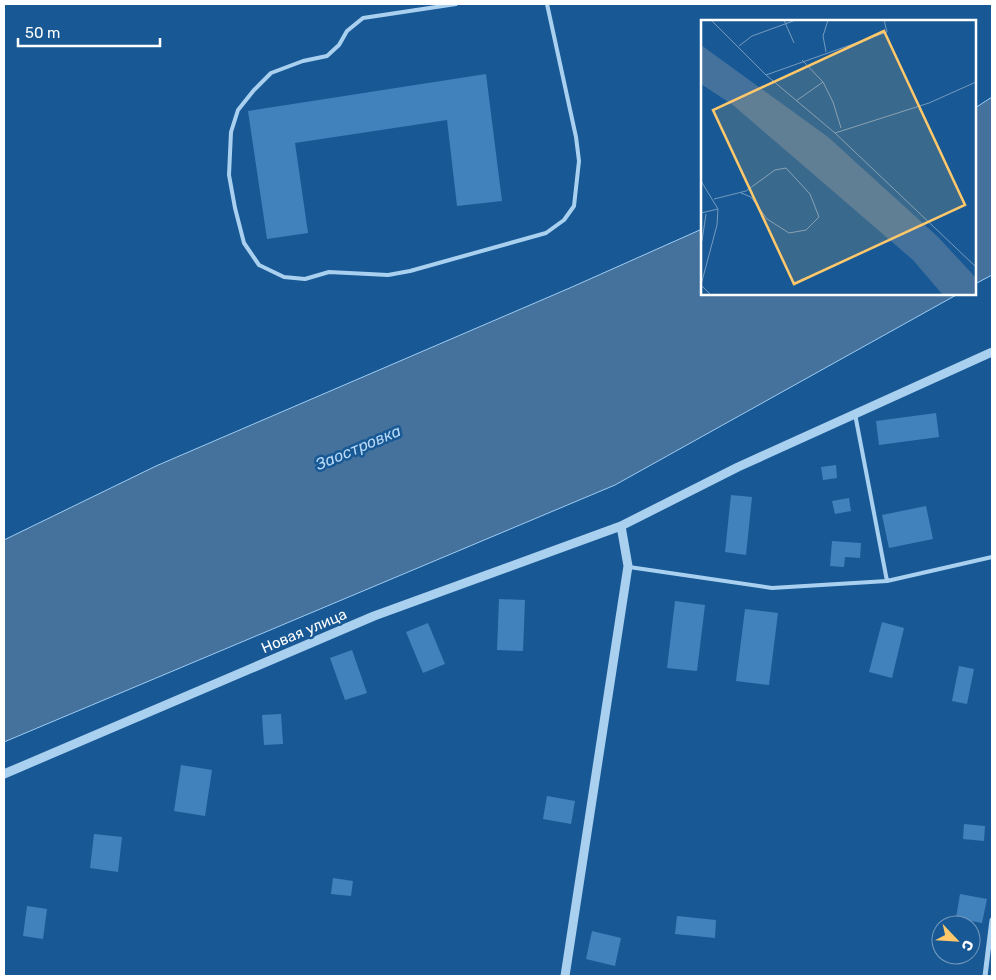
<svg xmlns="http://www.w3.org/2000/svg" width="996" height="980" viewBox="0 0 996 980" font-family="Rubik,sans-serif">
  <rect width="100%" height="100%" fill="#185995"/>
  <path fill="#45729d" stroke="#9dccf3" d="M 992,97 L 992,275 L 975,284 L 975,108 Z
    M 702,229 L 702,294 L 958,294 L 615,485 L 4,742 L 4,540 L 156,466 L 572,287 Z"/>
  <path fill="#4182bd" d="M 486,74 L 502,201 L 457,206 L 447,120 L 295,143 L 308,233 L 267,239 L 248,111 Z
    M 936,413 L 939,437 L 879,445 L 876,421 Z
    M 836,465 L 837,478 L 823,480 L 821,467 Z
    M 731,495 L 752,497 L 746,555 L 725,552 Z
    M 849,498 L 851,511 L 835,514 L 832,501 Z
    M 926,506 L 933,539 L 889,548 L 882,515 Z
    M 832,541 L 861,543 L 860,558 L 845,557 L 844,567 L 830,566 Z
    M 499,599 L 525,600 L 523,651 L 497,650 Z
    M 675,601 L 705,605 L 697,671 L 667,668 Z
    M 745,609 L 778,613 L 769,685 L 736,681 Z
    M 882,622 L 904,628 L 892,678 L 869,672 Z
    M 428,623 L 445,664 L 423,673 L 406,632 Z
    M 352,650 L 367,693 L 345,700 L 330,658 Z
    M 959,666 L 974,669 L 967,704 L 952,701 Z
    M 281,714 L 283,744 L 264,745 L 262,715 Z
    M 181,765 L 212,770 L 205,816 L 174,811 Z
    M 547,796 L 575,801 L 571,824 L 543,819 Z
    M 964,824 L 985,826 L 984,841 L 963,839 Z
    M 94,834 L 122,837 L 118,872 L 90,868 Z
    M 333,878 L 353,881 L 351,896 L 331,894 Z
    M 960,894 L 987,899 L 982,923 L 956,918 Z
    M 27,906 L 47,909 L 43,939 L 23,936 Z
    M 677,916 L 716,920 L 715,938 L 675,934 Z
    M 592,931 L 621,938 L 615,966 L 586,959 Z"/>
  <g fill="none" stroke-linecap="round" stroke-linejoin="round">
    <path stroke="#aad0f0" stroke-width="4" d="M 456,4 L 363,18 L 347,31 L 339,45 L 327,56 L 303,61 L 271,73 L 254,90 L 238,110 L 231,132 L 229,175 L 235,208 L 244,243 L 259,265 L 284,277 L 305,279 L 329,272 L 388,275 L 410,271 L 546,233 L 564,220 L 574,206 L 579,161 L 576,137 L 547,4
      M 855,414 L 887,581
      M 629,567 L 772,588 L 887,581 L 992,557"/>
    <path stroke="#aad0f0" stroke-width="5" d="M 985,976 L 992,920"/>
    <path stroke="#aad0f0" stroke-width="9" d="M 4,774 L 374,616 L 621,526 L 738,467 L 992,352
      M 565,976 L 628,566 L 621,526"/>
  </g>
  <g text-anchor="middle" stroke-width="5" stroke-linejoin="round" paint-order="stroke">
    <g font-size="15" fill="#fff" stroke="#185995">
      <text transform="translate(304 631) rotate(-23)" y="5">Новая улица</text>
    </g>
    <g font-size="16" font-style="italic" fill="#b7d9f7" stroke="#185995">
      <text transform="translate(358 447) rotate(-23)" y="6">Заостровка</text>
    </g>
  </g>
  <g transform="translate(701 20)">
    <rect width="275" height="275" fill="#185995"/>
    <path d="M 0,25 L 127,117 L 237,217 L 275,258 L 275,275 L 242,275 L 212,240 L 32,85 L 0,64 Z" fill="#45729d"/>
    <path fill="none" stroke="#749bbf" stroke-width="1" d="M 10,0 L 65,55 L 134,113 L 275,247M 83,0 L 93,23M 128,0 L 144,0M 38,26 L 51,16 L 95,0M 125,32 L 122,16 L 127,0M 101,40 L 122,62 L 132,82 L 140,108M 65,55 L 186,12 L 183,0M 95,81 L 122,62M 134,113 L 228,83 L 275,62M 0,161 L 17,189 L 16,205 L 0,265 L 10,275M 13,179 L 45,171 L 74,150 L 85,148 L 109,174 L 118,197 L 105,210 L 88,213 L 66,199 L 50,177 L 40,173M 0,193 L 17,189M 1,221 L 5,194"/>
    <path fill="#ffc86a" fill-opacity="0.15" stroke="#ffc86a" stroke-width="2.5" d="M 183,11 L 264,185 L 93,264 L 12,90 Z"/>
    <rect width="275" height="275" fill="none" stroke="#fff" stroke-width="2.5"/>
  </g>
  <rect width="996" height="980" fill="none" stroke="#ffffff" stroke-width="10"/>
  <g transform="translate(956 940) rotate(115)"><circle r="24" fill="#185995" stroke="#749bbf"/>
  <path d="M0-4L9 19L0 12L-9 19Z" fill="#ffc86a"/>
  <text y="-8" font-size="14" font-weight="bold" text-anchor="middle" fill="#ffffff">С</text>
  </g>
  <path d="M18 38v8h142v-8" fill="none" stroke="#ffffff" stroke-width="2.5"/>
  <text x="25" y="38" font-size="15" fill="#ffffff" stroke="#185995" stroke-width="4" paint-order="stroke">50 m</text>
</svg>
